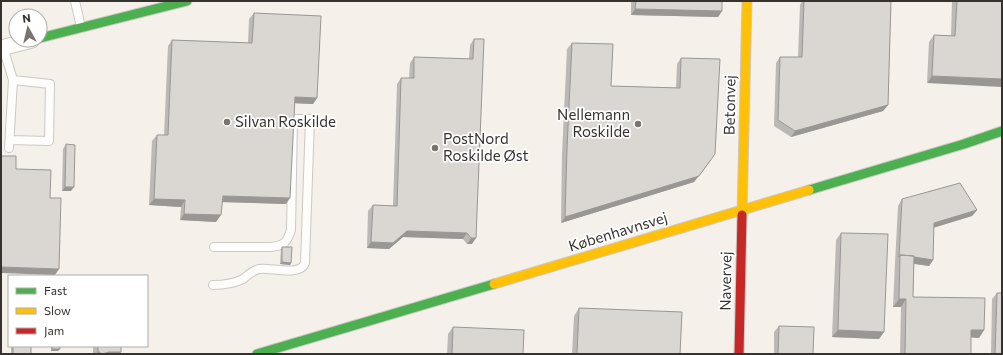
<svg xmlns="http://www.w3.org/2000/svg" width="1003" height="355" viewBox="0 0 1003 355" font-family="Commissioner,sans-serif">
  <rect width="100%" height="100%" fill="#f5f0ea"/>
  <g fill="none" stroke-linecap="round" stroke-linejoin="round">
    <g stroke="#ccc8c4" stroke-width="10">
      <path id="lane" d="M 75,1 L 81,27
        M 3,47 L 13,80 L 9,148
        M 10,140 L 49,141 L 50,84 L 13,80
        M 213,285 C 224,285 233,284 243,279 C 247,276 253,270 259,269 C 270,267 300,277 305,263 L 310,119 L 293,119 L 291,230 C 287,242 285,245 272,247 L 214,247"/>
    </g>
    <g stroke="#ccc8c4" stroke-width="17">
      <path id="street" d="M 1,48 L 32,40"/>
    </g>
    <g stroke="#ccc8c4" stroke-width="11">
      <path id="fast" d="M 40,38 L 187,1
        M 809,190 L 964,144 L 1002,131
        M 257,354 L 494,284"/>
    </g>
    <g stroke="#ccc8c4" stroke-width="11">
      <path id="slow" d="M 742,215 L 747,1
        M 494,284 L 809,190"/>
    </g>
    <g stroke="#ccc8c4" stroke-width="11">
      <path id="jam" d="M 739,354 L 742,215"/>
    </g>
    <use href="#lane" stroke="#fefdfc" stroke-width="8"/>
    <use href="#street" stroke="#fefdfc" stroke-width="15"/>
    <use href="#fast" stroke="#4caf50" stroke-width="9"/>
    <use href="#slow" stroke="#ffc107" stroke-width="9"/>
    <use href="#jam" stroke="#c62828" stroke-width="9"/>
  </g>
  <path fill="#bbb8b5" d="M 631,1 L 722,1 L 722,11 L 718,17 L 631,15 Z
    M 802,1 L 891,1 L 888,105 L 883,111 L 791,137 L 774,126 L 776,63 L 780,57 L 798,57 L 800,5 Z
    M 952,1 L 1002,1 L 927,83 L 929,42 L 934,35 L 951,36 Z
    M 254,13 L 317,98 L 313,104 L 294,103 L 286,204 L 222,202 L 216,222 L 180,220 L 181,207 L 149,205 L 152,141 L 157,135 L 164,135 L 168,46 L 172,40 L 248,43 L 249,19 Z
    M 474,39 L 472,244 L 467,244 L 463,239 L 403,237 L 389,249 L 367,248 L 368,211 L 373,205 L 393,206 L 397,84 L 401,78 L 409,78 L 410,63 L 414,57 L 469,59 L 470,45 Z
    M 572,43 L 611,86 L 676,88 L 677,64 L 681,58 L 711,160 L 694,182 L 561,223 L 562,154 L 567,49 Z
    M 66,144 L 71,191 L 62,191 L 63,149 Z
    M 902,199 L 977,210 L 972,216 L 933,228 L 933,260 L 929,266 L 914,264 L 913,297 L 984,330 L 979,338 L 971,337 L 971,354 L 900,354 L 901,307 L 893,307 L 895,263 L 898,206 Z
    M 841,233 L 884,332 L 879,339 L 832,337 L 836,240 Z
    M 282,247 L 291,263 L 290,265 L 280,264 L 281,249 Z
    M 997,293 L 1002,354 L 991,354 L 992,299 Z
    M 579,308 L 680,354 L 572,354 L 574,316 Z
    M 779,326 L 813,354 L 774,354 L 774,332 Z
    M 453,327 L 523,354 L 447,354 L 448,334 Z
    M 11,346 L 31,346 L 31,354 L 11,354 Z
    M 51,346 L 60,346 L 58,351 L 51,351 Z
    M 93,346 L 121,346 L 120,354 L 93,354 Z"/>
  <path fill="#999693" d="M 635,9 L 722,11 L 718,17 L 631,15 Z
    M 932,76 L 1002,79 L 1002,87 L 927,83 Z
    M 295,97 L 317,98 L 313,104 L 290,103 Z
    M 888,105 L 883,111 L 791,137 L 795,131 Z
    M 711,160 L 694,182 L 561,223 L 565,217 Z
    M 65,187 L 74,187 L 71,191 L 62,191 Z
    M 223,196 L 290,198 L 286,204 L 219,202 Z
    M 154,199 L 185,200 L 181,207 L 149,205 Z
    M 977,210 L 972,216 L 929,229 L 934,223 Z
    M 184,214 L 221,215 L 216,222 L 180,220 Z
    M 407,231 L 467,233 L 463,239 L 403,237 L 389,249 L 367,248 L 371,242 Z
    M 471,238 L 476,238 L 472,244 L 467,244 Z
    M 913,257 L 933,260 L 929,266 L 909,263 Z
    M 282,262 L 291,263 L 290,265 L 280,264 Z
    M 1,267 L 59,269 L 55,275 L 1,273 Z
    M 899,299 L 906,299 L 901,307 L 893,307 Z
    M 838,330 L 884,332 L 879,339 L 832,337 Z
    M 971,330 L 984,330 L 979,338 L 966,337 Z
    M 52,349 L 60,349 L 58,351 L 51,351 Z
    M 98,352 L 100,352 L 99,354 L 96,354 Z
    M 109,352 L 121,352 L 120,354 L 102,354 Z"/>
  <path fill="#dad6d2" stroke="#999693" d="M 636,1 L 722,1 L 722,11 L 635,9 Z
    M 804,1 L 891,1 L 888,105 L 795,131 L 778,120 L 780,57 L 802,57 Z
    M 957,1 L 1002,1 L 1002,79 L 932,76 L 934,35 L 955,36 Z
    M 254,13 L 321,16 L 317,98 L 295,97 L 290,198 L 223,196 L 221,215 L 184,214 L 185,200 L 154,199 L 157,135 L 168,135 L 172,40 L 252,43 Z
    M 474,39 L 484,39 L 476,238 L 471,238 L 467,233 L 407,231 L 393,243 L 371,242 L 373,205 L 397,206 L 401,78 L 414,78 L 414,57 L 473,59 Z
    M 572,43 L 613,44 L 611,86 L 680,88 L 681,58 L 720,59 L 715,154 L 699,176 L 565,217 L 567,148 Z
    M 66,144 L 75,145 L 74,187 L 65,187 Z
    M 1,156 L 16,156 L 16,169 L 51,170 L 50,198 L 61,198 L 59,269 L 1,267 Z
    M 960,183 L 977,210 L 934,223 L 933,260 L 914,257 L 914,256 L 900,255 L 899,257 L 902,199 Z
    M 841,233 L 888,234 L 884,332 L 838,330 Z
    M 282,247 L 292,247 L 291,263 L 282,262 Z
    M 900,255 L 914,256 L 913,297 L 985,298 L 984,330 L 971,330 L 971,354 L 903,354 L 905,353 L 906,299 L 899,299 Z
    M 997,293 L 1002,293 L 1002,354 L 995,354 Z
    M 579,308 L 682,312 L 680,354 L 577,354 Z
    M 779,326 L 814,327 L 813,354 L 778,354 Z
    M 453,327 L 524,330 L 523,354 L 452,354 Z
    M 13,346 L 31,346 L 31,354 L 13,354 Z
    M 52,346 L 60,346 L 60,349 L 52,349 Z
    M 98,346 L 121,346 L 121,352 L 109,352 L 102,354 L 100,354 L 100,352 L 98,352 Z"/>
  <g fill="#797470" stroke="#fff" stroke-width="1.5">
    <circle cx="227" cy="122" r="4"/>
    <circle cx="638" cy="124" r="4"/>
    <circle cx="435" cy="148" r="4"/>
  </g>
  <g text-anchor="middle" stroke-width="3.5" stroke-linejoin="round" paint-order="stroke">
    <g font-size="15" fill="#36322f" stroke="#fff">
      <text transform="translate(730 105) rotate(-89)" y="5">Betonvej</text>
      <text transform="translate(618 232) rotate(-17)" y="5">Københavnsvej</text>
      <text transform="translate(726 281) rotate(-89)" y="5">Navervej</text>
    </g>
    <g font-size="15" fill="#36322f" stroke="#fff" text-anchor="start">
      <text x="630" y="120" text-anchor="end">Nellemann<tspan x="630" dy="17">Roskilde</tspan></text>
      <text x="235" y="127">Silvan Roskilde</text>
      <text x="443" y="144">PostNord<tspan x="443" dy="17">Roskilde Øst</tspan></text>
    </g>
  </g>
  <rect width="1003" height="355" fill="none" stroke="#36322f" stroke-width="4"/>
  <rect x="8" y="275" width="140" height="72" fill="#ffffff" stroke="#afadac"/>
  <rect x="16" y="288" width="20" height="6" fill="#4caf50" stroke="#afadac"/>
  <text x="44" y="295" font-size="12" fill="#36322f">Fast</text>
  <rect x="16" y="308" width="20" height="6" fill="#ffc107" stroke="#afadac"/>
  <text x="44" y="315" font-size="12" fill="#36322f">Slow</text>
  <rect x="16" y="328" width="20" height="6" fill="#c62828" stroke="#afadac"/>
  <text x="44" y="335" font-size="12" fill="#36322f">Jam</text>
  <g transform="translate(28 28) rotate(352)"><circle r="19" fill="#ffffff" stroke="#afadac"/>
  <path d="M0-3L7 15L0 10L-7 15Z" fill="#797470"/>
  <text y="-6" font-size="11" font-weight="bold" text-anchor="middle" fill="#36322f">N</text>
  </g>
</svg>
